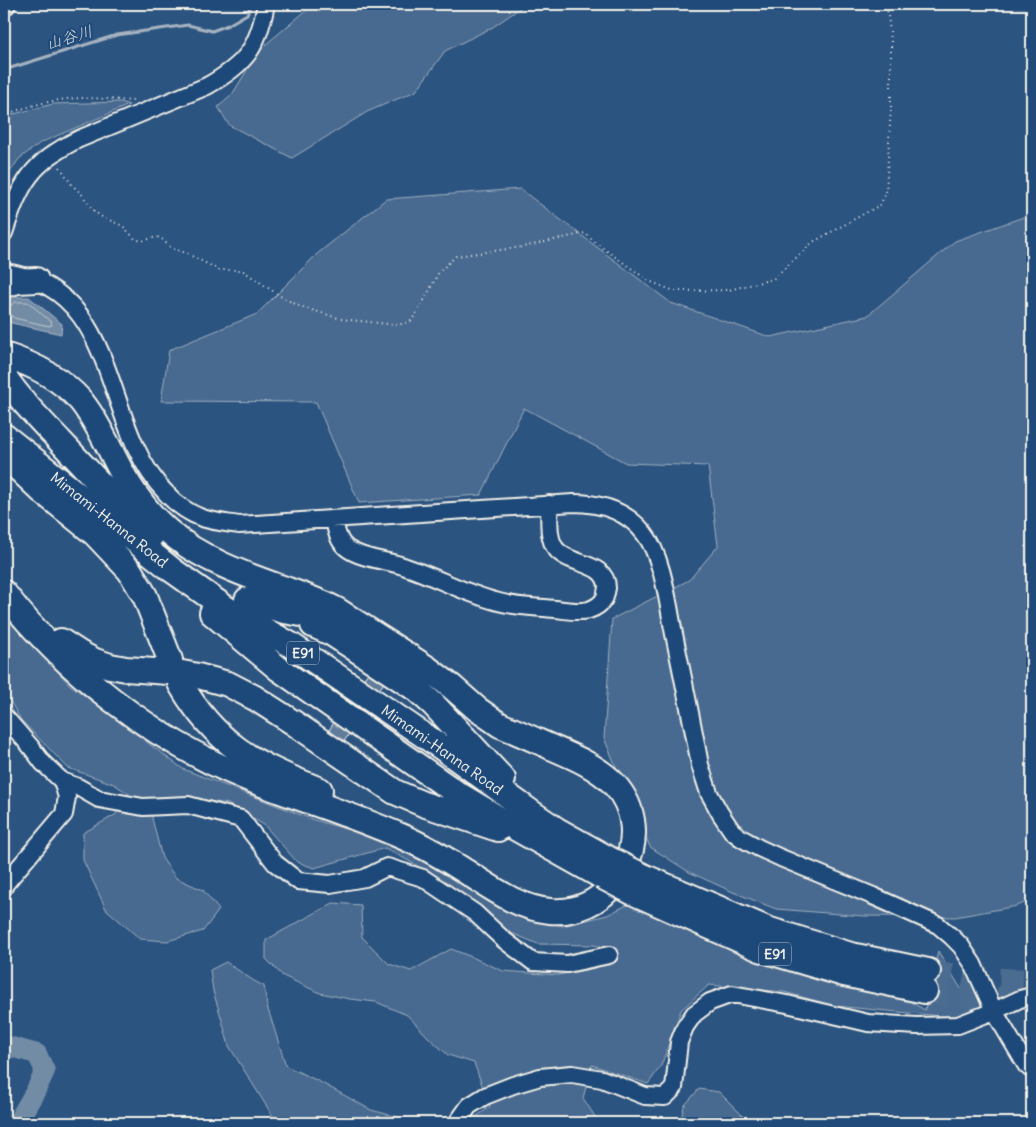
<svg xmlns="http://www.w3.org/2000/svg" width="1036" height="1127" viewBox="0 0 1036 1127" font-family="Delius,'Klee One',sans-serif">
  <rect width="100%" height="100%" fill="#2c5481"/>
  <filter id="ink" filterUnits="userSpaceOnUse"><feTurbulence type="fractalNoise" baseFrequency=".02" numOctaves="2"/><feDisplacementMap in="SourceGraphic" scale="10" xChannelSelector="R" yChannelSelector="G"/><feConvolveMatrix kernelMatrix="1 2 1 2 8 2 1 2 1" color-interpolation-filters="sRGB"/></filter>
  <g filter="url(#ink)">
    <path fill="#496b90" stroke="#9eaebc" d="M 314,4 L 526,4 L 493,27 L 445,51 L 416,91 L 367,112 L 292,158 L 229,125 L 218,107 L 232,95 L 259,50 Z
      M 121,102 L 129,105 L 40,143 L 19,159 L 4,181 L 4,121 L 10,115 L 53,104 Z
      M 520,189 L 671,303 L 770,337 L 867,316 L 955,241 L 1032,214 L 1032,900 L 1017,906 L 955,917 L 864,916 L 776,909 L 733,892 L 689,872 L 650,847 L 604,738 L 612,619 L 689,580 L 718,546 L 708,466 L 626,463 L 524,408 L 481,495 L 359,503 L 316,402 L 161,401 L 169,350 L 257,314 L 317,254 L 386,199 Z
      M 4,611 L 69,684 L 183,769 L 314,820 L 399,844 L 465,882 L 521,916 L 563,926 L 607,915 L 629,904 L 761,960 L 907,1000 L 925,1010 L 938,951 L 971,1005 L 972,1019 L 835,1006 L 784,992 L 709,985 L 681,1010 L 661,1066 L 648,1084 L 592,1065 L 583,1098 L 599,1123 L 277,1123 L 229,1046 L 221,1017 L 213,991 L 210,970 L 226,962 L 254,981 L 264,986 L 267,1006 L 286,1066 L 318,1081 L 371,1110 L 421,1123 L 467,1123 L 490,1107 L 474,1063 L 448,1055 L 430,1039 L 407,1015 L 376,1002 L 350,999 L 320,993 L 283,976 L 266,959 L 266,940 L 333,903 L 361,905 L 362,937 L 389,964 L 411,971 L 451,949 L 472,957 L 503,971 L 558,975 L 596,968 L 616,949 L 593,945 L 538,944 L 509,932 L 438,877 L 385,848 L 314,868 L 297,862 L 264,825 L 228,804 L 185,797 L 158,798 L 152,818 L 162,858 L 176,878 L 203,890 L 219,910 L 203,931 L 167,941 L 140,939 L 106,909 L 83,860 L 83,833 L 115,815 L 129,794 L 114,784 L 68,768 L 21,720 L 4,691 Z
      M 699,1089 L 719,1092 L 750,1123 L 680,1123 L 684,1106 Z"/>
    <path fill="#738ca6" stroke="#a7b4c0" d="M 12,297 L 29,297 L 62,324 L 61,334 L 7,322 L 8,318 L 4,316 L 4,306 Z"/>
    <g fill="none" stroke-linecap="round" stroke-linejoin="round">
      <path stroke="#c0c9ce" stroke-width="1" d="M 15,302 L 28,302 L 51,322 L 52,325 L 49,326 L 14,318 L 6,310 Z"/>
      <path stroke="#a7b4c0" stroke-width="3" d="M 4,70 L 117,35 L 188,25 L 212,31 L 228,25 L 247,14 L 251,4"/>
      <path stroke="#738ca6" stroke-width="20" d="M 4,1045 L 37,1054 L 45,1071 L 36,1090 L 17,1123"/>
    </g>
    <path fill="#5e7b9a" stroke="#f4f1e8" d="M 391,639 L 407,649 L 330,762 L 314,752 Z"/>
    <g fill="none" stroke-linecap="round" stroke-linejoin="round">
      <path stroke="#4a6c90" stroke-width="24" stroke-dasharray="24 12" stroke-linecap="butt" d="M 928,971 L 972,979 L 1032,981
        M 925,991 L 980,998 L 1032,1001"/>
      <g stroke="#f4f1e8" stroke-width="20">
        <path id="minor" d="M 4,233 C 20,184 31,162 79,139 L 207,86 C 246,64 258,48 266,4
          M 4,272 C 123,288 100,425 165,492 C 175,503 188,513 202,518 C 214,522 227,523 239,525 L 573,503 C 601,503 626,510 644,533 C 663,557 668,604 674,634 C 683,678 692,721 700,765 L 709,793 L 720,813 L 732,831 L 741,838 L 759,848 L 781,858 L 873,896 L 938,925 L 952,937 L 961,946 L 973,964 L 994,1011 L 1026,1065 L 1032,1070
          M 334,519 C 336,530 338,542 348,549 C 364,560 388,560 406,567 C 436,577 464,593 495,601 C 514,607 535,607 555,609 C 566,610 579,613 589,610 C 595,608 601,604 604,599 C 606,596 606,591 607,588 C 607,561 569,566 556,549 C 547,538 550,518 549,504
          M 4,716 L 31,747 L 43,763 L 62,781 L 78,787 L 99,799 L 143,807 L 188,805 L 241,819 L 275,863 L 298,881 L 330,884 L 365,878 L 387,867 L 423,878 L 475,913 L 504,940 L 533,962 L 567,964 L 609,955
          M 4,887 L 5,884 L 64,814 L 67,797 L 62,781
          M 457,1123 L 469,1106 L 485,1096 L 513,1085 L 540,1077 L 572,1074 L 602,1079 L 645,1096 L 665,1097 L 674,1088 L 679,1042 L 685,1027 L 694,1014 L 710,1002 L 732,994 L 787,1004 L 868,1023 L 917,1026 L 958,1025 L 994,1011 L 1020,999 L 1032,996"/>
      </g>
      <g stroke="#f4f1e8" stroke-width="24">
        <path id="major" d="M 4,4 L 5,4"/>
      </g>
      <g stroke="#f4f1e8" stroke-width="28">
        <path id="highway" d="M 4,285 L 18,281 L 36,280
          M 4,355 C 33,364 60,377 81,401 C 100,425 111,454 126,480 C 137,498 151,516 167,530 C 199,559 248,576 288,590 C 305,596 322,602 337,610 L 427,668 L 452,687 L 477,709 L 500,725 C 518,732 535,740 553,748 C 574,757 598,767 614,784 C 660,834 616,917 550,911 C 519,908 493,889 468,873 C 451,862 433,851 414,842 C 359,816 300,800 244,777 C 152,739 65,671 4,593
          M 4,376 C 20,400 41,421 61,442 C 91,474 120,506 152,535
          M 4,436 L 172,570 L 227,609 L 291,645 L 441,747 L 532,813 L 557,830 L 609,859
          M 4,457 L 21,471 L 42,491 L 95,534 L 130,571 L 145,596 L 170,660
          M 247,600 L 284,611 L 324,618 L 340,623
          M 212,613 L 279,669 L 458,794 L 503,821 L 601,876
          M 313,625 L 331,633 L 351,646 L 416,689 L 433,704 L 503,779
          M 61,641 L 81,654 L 95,661 L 110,666 L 126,669 L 182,673 L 198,676 L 228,684 L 255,698 L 294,723 L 395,792 L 423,804 L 498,829
          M 180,683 C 215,745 256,765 320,790
          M 643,876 L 767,929 L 851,955 L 928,971
          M 632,892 L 760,949 L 844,974 L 925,991"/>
      </g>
      <path stroke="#f4f1e8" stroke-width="2" stroke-dasharray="1 4" stroke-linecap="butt" d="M 4,115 C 29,106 56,98 84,98 C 100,98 117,100 134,101
        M 60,167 L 72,185 L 81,193 L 92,209 L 100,216 L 123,226 L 135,239 L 142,241 L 156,237 L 161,238 L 171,248 L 186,253 L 219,270 L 242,270 L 280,296 L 299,306 L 341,319 L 398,325 L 411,321 L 420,308 L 439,272 L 456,256 L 523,247 L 585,233 L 593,241 L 649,281 L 674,291 L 729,290 L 773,279 L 813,242 L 880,205 L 886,193 L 891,106 L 891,40 L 887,8 L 883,4"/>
      <use href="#minor" stroke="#1f4a7a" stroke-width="16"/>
      <use href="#major" stroke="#1f4a7a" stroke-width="20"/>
      <use href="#highway" stroke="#1f4a7a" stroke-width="24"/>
      <g stroke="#f4f1e8" stroke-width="28" stroke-linecap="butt">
        <path id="highway-bridge" d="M 609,859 L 643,876
          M 601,876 L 632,892"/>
      </g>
      <use href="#highway-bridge" stroke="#1f4a7a" stroke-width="24"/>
    </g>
  </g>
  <g text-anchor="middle" stroke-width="4" stroke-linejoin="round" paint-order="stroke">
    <g fill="#1f4a7a" stroke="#b4bfc7" stroke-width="1">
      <rect x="287" y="641.5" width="32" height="23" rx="4"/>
      <rect x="759" y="942.5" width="32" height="23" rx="4"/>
    </g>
    <g font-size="14" font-weight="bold" fill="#f4f1e8">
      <text x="303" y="658">E91</text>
      <text x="775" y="959">E91</text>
    </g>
    <g font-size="15" fill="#f4f1e8" stroke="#1f4a7a">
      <text transform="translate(109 520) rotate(38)" y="5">Mimami-Hanna Road</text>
      <text transform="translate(442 750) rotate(35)" y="5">Mimami-Hanna Road</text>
    </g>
    <g font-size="16" font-style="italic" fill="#dadddb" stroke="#1f4a7a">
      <text transform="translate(69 37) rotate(-17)" y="6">山谷川</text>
    </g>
  </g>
  <rect width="1036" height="1127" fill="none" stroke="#1f4a7a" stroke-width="20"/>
  <rect x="10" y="10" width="1016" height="1107" fill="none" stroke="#f4f1e8" stroke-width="2" filter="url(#ink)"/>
</svg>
